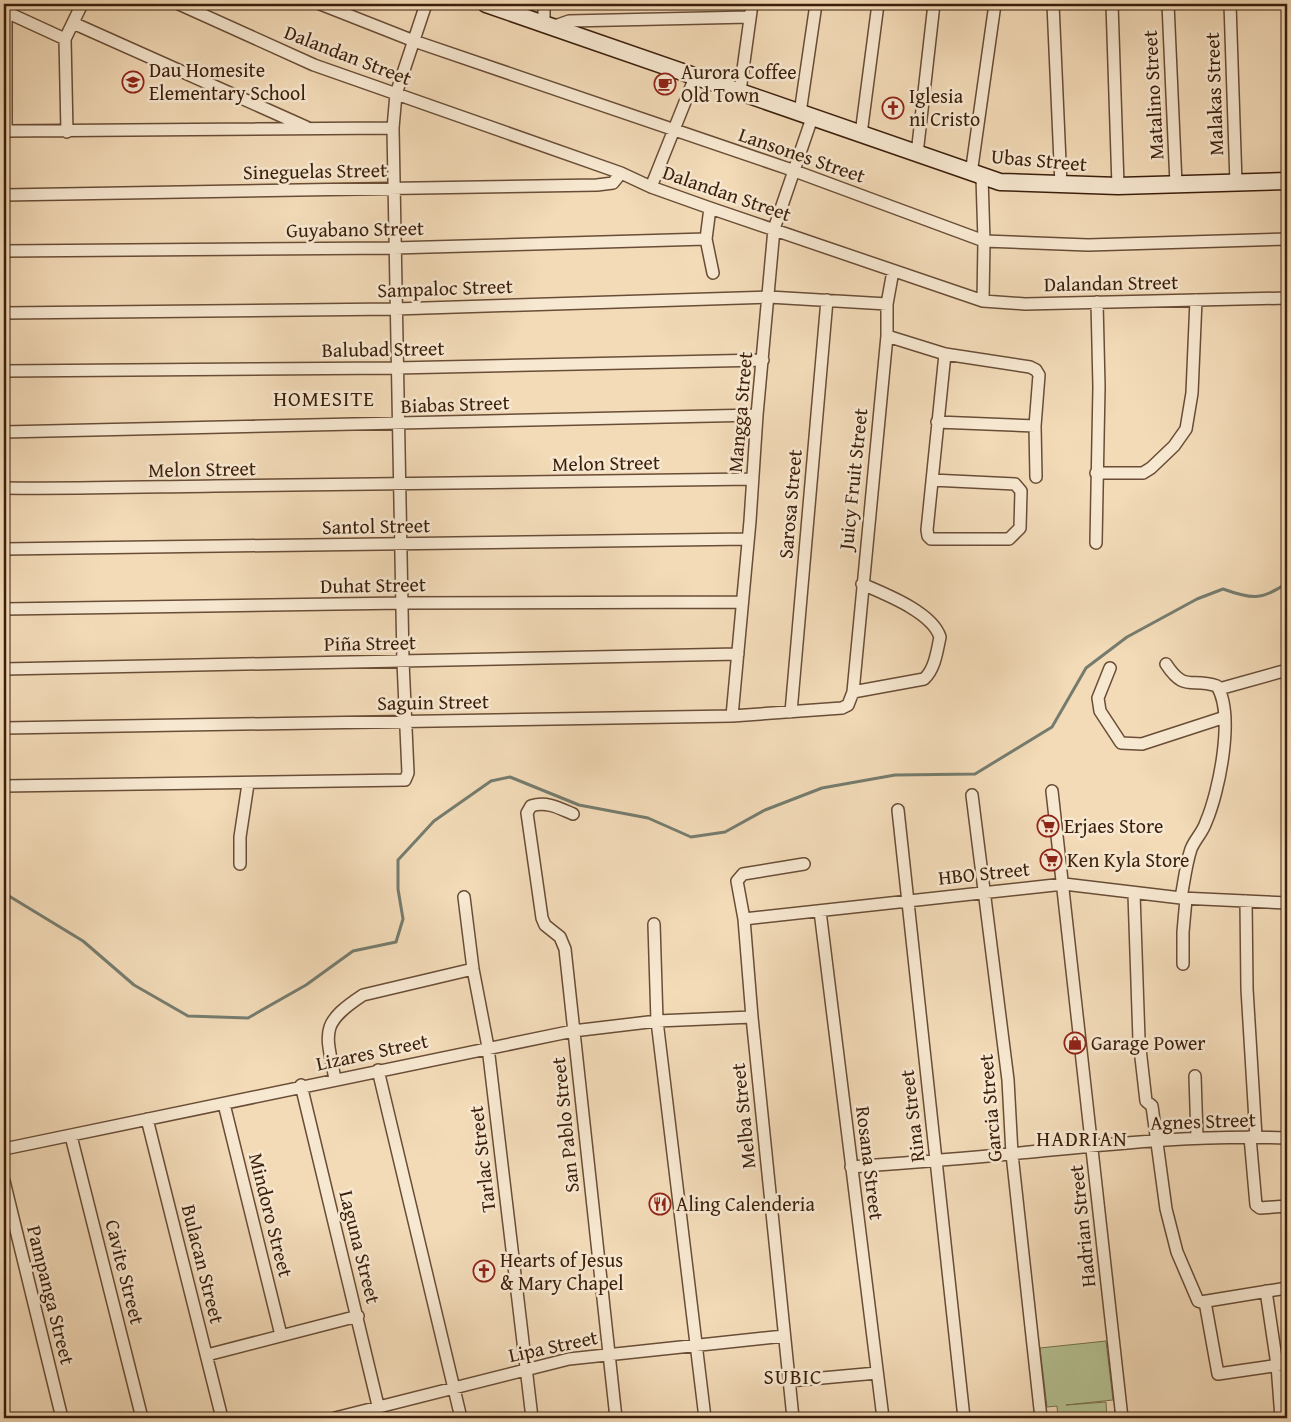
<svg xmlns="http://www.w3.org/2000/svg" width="1291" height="1422" viewBox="0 0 1291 1422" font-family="'Gentium Book Plus',serif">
  <rect width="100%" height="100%" fill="#f3dbb8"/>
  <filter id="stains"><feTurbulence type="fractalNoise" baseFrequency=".004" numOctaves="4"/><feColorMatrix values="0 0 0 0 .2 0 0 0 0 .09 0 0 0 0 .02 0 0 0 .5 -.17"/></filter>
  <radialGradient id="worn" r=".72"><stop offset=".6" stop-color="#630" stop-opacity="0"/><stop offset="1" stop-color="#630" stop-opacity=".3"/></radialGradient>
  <path fill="#b5c193" stroke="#78704f" d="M 1106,1341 L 1113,1400 L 1066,1405 L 1106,1402 L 1107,1418 L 1058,1418 L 1057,1406 L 1047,1407 L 1040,1348 Z"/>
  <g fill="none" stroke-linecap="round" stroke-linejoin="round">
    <path stroke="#757c6e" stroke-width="3" d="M 4,893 L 83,941 L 134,985 L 188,1016 L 248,1018 L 306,985 L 353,951 L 396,942 L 403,919 L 398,889 L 398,860 L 434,821 L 491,781 L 510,777 L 579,805 L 648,818 L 691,837 L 725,832 L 765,810 L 822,788 L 895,775 L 975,774 L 1052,727 L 1086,668 L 1127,637 L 1197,599 L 1223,589 C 1251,599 1261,601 1287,583"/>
    <g stroke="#694d36" stroke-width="14">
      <path id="street" d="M 179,4 L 314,65 L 621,173 L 651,187 L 710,208 L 983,301 L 1025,304 L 1287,298
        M 320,4 L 414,41 L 792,170 L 984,241 L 1088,245 L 1287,239
        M 544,4 L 544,25
        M 1053,4 L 1061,185
        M 1112,4 L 1118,186
        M 1168,4 L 1176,184
        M 1230,4 L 1236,183
        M 4,11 L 65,39
        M 6,12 L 6,131
        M 73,23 L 306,127
        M 552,27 L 569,21 L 750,17
        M 740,91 L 752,4
        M 800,113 L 816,4
        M 4,131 L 393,128
        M 67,132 L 65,39 L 82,4
        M 861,134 L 878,4
        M 917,154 L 934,4
        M 971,174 L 995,4
        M 982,177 L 984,241 L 983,301
        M 651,187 L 695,77
        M 4,195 L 597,185 L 613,183 L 621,173
        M 710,208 L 706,239 L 713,273
        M 4,251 L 394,248 L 706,239
        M 4,313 L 395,309 L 769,297 L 887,304
        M 887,336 L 945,354 L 1030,367 L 1036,370 L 1039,375 L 1035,426 L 1036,477
        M 4,371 L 396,368 L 763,360
        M 937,422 L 1035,426
        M 4,432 L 757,415
        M 1096,473 L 1143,473 L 1151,468 L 1174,446 L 1186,429 L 1192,393 L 1196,300
        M 932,480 L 1015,484 L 1021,491 L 1020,528 L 1009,539 L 931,539 L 928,536 L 927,530 L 945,354
        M 4,488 C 74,489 145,487 215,486 C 394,485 573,483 752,479
        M 1096,543 L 1099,387 L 1097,302
        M 4,549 L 748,539
        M 4,609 L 403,603 L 742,602
        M 1166,664 C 1185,693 1191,677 1217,686 C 1235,715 1219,792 1206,822 C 1203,832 1195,839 1191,849 C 1186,864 1184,882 1181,898
        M 1110,668 L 1098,698 L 1100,711 L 1121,743 L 1142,744 L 1225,717
        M 4,669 L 738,654
        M 1219,689 L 1287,670
        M 853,692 L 924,679 C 935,669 937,651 940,637 C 932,612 885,594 862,584
        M 791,712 L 827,300
        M 732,716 L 750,521 L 757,415 L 774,229 L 812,118
        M 4,728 L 732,716 L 842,708 L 848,705 L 853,692 L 887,336 L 887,304 L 893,271
        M 4,786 L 405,780 L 408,773 L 403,662 L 393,128 L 396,94 L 426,4
        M 1052,791 L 1122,1418
        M 972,795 L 1008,1080 L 1012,1154 L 1041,1418
        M 898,810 L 964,1418
        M 573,814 C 559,808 547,801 531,806 L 527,813 L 542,918 L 545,925 L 560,937 L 565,949 L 616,1418
        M 240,864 L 240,837 L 248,784
        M 1134,894 L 1139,1040 L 1146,1101 L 1152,1106 L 1166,1209 L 1177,1252 L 1198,1301 L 1201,1302 L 1287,1288
        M 464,897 L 473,969 L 488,1047 L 532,1418
        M 1246,901 L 1247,989 L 1256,1137
        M 820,911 L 883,1418
        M 744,919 L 1064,884 L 1181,898 L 1287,903
        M 654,924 L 657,1021 L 705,1418
        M 1183,964 L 1183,932 L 1186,899
        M 378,1070 L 461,1418
        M 1195,1076 L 1197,1137
        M 335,1079 C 326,1032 319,1024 363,995 L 473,969
        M 301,1085 L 381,1418
        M 224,1104 L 281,1335
        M 147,1119 L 222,1418
        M 71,1136 L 142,1418
        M 1250,1137 L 1256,1205 L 1260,1208 L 1287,1206
        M 4,1149 L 573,1031 L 657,1021 L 752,1017
        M 851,1167 C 904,1163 957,1159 1010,1154 C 1103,1145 1194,1134 1287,1138
        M 4,1181 L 62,1418
        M 1266,1291 L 1277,1365 L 1281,1418
        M 1205,1302 L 1218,1374 L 1287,1364
        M 207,1355 L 358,1316
        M 789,1381 L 877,1373
        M 335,1418 L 569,1359 L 784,1336
        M 793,1418 L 752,1017 L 744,919 L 737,881 L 743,874 L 804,864"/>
    </g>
    <g stroke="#3b1e0b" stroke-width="19">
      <path id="secondary" d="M 486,4 L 1000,182 L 1118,186 L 1287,181"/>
    </g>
    <use href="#street" stroke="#f7e8d1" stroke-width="11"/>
    <use href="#secondary" stroke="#f7e8d1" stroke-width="16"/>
  </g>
  <defs>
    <g id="school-ring" transform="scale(1.125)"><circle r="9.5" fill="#f7e8d1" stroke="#8f2418" stroke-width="1.5"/><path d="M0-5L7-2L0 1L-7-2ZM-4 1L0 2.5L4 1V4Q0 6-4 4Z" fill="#8f2418"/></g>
    <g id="cafe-ring" transform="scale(1.125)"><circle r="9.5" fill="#f7e8d1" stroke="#8f2418" stroke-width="1.5"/><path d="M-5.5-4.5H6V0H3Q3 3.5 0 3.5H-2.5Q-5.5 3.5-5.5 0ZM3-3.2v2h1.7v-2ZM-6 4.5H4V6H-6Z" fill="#8f2418"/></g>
    <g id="church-ring" transform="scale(1.125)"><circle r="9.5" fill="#f7e8d1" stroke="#8f2418" stroke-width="1.5"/><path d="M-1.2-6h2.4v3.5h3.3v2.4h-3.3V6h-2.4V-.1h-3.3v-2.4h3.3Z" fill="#8f2418"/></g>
    <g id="supermarket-ring" transform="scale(1.125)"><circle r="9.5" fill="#f7e8d1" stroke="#8f2418" stroke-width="1.5"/><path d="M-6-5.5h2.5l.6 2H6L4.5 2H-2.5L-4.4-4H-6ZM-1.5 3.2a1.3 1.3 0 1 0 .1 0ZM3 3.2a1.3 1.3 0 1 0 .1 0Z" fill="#8f2418"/></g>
    <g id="shop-ring" transform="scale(1.125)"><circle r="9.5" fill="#f7e8d1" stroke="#8f2418" stroke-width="1.5"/><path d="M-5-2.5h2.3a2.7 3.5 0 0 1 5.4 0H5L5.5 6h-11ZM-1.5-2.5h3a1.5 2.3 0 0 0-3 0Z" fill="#8f2418"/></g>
    <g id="restaurant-ring" transform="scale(1.125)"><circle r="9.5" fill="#f7e8d1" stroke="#8f2418" stroke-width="1.5"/><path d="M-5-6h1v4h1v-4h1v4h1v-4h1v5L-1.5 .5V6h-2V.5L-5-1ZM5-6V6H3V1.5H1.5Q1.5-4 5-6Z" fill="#8f2418"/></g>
  </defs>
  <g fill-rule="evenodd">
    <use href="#school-ring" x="133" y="82"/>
    <use href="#cafe-ring" x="665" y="84"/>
    <use href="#church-ring" x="893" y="108"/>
    <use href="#supermarket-ring" x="1048" y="826"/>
    <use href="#supermarket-ring" x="1051" y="860"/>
    <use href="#shop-ring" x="1075" y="1043"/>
    <use href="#restaurant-ring" x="660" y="1204"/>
    <use href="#church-ring" x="484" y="1271"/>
  </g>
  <g text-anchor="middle" stroke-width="5" stroke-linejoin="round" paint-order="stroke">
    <g font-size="20" fill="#3b1e0b" stroke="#f7e8d1">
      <text transform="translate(348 55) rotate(21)" y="7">Dalandan Street</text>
      <text transform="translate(1214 94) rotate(-92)" y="7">Malakas Street</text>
      <text transform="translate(1153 95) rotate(-93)" y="7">Matalino Street</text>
      <text transform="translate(802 155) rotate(19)" y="7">Lansones Street</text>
      <text transform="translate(1039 160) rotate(5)" y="7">Ubas Street</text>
      <text transform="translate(315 171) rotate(-1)" y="7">Sineguelas Street</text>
      <text transform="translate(727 193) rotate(19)" y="7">Dalandan Street</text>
      <text transform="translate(355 229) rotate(-1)" y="7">Guyabano Street</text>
      <text transform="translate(1111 283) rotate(-1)" y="7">Dalandan Street</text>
      <text transform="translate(445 288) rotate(-2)" y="7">Sampaloc Street</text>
      <text transform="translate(383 349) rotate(-1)" y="7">Balubad Street</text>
      <text transform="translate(455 404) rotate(-2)" y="7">Biabas Street</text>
      <text transform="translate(740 412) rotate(-85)" y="7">Mangga Street</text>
      <text transform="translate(606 463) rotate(-1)" y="7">Melon Street</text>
      <text transform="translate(202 469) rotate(-1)" y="7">Melon Street</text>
      <text transform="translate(853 479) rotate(-84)" y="7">Juicy Fruit Street</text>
      <text transform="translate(790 504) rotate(-85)" y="7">Sarosa Street</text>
      <text transform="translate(376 526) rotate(-1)" y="7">Santol Street</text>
      <text transform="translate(373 585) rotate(-1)" y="7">Duhat Street</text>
      <text transform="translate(370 643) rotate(-1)" y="7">Piña Street</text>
      <text transform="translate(433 702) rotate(-1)" y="7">Saguin Street</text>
      <text transform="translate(984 873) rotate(-6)" y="7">HBO Street</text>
      <text transform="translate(372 1052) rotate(-12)" y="7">Lizares Street</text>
      <text transform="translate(990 1108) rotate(-95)" y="7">Garcia Street</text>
      <text transform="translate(743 1116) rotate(-96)" y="7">Melba Street</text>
      <text transform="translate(912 1116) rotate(-97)" y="7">Rina Street</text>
      <text transform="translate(1203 1121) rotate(-2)" y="7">Agnes Street</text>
      <text transform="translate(565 1125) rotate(-96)" y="7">San Pablo Street</text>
      <text transform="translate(482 1159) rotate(-97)" y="7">Tarlac Street</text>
      <text transform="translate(870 1163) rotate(83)" y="7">Rosana Street</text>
      <text transform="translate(271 1215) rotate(76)" y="7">Mindoro Street</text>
      <text transform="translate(1082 1226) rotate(-96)" y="7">Hadrian Street</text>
      <text transform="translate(360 1247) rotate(76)" y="7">Laguna Street</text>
      <text transform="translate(203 1264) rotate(76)" y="7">Bulacan Street</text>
      <text transform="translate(125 1272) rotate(76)" y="7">Cavite Street</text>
      <text transform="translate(51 1295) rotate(76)" y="7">Pampanga Street</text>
      <text transform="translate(553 1346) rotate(-12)" y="7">Lipa Street</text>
    </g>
    <g font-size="20" fill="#3b1e0b" stroke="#f7e8d1" text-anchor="start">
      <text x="149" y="77">Dau Homesite<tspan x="149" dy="23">Elementary School</tspan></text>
      <text x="681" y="79">Aurora Coffee<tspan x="681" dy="23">Old Town</tspan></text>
      <text x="909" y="103">Iglesia<tspan x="909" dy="23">ni Cristo</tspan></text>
      <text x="1064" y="833">Erjaes Store</text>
      <text x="1067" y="867">Ken Kyla Store</text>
      <text x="1091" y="1050">Garage Power</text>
      <text x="676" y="1211">Aling Calenderia</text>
      <text x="500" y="1267">Hearts of Jesus<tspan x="500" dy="23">&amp; Mary Chapel</tspan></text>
    </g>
    <g font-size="21" letter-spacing="1" fill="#3b1e0b" stroke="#f7e8d1">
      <text x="324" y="406">HOMESITE</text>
      <text x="1082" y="1146">HADRIAN</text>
      <text x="793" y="1384">SUBIC</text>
    </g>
  </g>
  <rect width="1291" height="1422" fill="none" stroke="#f3dbb8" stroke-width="20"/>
  <rect x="5" y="5" width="1281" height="1412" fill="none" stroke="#3b1e0b" stroke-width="2.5"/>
  <rect x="10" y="10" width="1271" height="1402" fill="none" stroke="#3b1e0b"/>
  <rect width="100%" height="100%" filter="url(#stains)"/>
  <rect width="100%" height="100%" fill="url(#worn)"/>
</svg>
